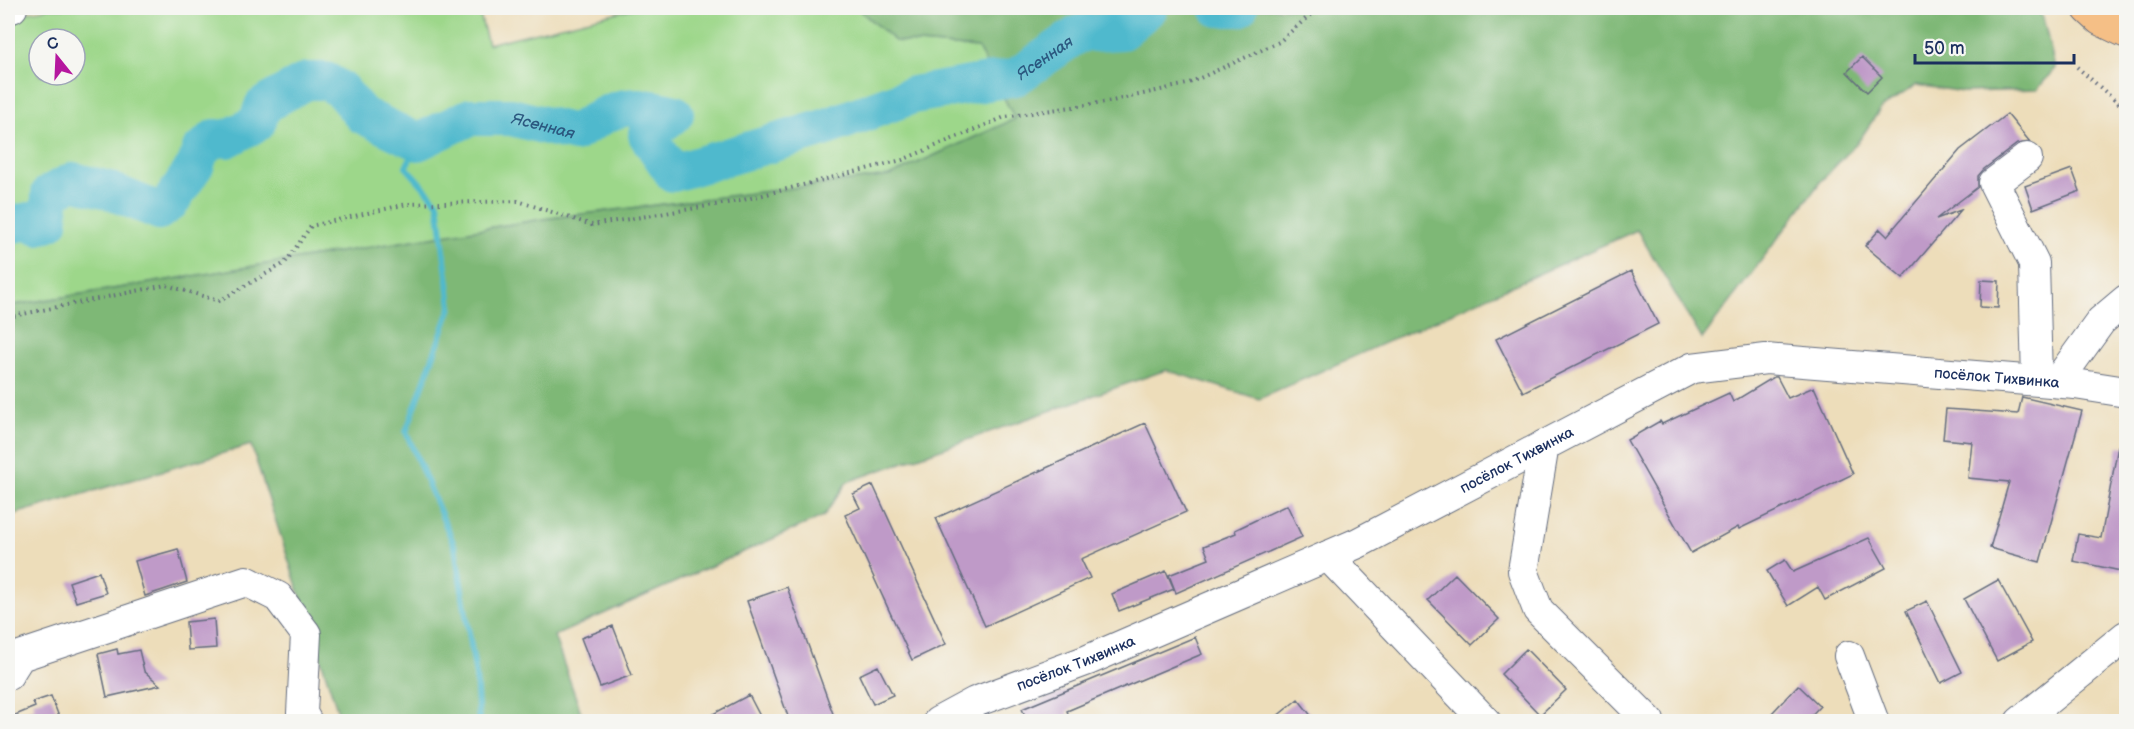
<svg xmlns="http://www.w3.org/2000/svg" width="2134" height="729" viewBox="0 0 2134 729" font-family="'Balsamiq Sans',sans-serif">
  <rect width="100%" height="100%" fill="#f6f6f2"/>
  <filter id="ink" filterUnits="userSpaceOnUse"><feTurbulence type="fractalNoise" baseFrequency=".0167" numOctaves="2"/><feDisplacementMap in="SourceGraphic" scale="12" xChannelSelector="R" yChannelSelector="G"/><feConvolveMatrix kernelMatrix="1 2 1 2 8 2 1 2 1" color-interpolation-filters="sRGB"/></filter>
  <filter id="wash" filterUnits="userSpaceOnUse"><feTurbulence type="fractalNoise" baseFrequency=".008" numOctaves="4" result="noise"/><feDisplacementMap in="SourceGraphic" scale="24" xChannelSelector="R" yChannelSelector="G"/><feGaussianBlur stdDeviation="1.35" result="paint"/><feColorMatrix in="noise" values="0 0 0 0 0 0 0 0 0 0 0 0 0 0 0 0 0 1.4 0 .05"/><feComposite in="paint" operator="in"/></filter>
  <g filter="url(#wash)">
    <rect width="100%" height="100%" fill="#edddba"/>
    <path fill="#9dd78a" stroke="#5c8374" stroke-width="1.5" fill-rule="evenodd" d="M 49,8 L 478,8 L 488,44 L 635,8 L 857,8 L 895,41 L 978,48 L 1015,119 L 889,176 L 543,219 L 8,306 L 8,16 ZM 39,39 L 75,39 L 75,75 L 39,75 Z"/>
    <path fill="#7eb876" stroke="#4c746a" stroke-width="1.5" d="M 857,8 L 2036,8 L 2043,18 L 2055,68 L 2037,90 L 1964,92 L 1916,85 L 1881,108 L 1858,142 L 1821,181 L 1702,339 L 1637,230 L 1259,399 L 1166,370 L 847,482 L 824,516 L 554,636 L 584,721 L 341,721 L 251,445 L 8,516 L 8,306 L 543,219 L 889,176 L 1015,119 L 978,48 L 895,41 Z"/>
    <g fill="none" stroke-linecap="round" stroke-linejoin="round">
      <path stroke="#50b9cd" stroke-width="6" d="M 418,142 L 406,167 L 438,203 L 451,307 L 406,432 L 455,547 L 476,676 L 479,722"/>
      <g stroke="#50b9cd" stroke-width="38">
        <path d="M 1218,8 L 1239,8"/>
        <path id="s1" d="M 8,225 L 30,221 L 38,226 L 49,222 L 50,193 L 73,181 L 108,190 L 159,211 L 170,203 L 196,164 L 200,151 L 215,138 L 227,139 L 257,123 L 263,106 L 281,95 L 307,81 L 326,81 L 341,90 L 362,115 L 418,142 L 470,117 L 511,117 L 575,133 C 618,105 624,102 675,114 L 647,135 L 673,173 L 824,128 L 913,95 L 1016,77 L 1078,34 L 1122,31 L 1149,8"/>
      </g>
    </g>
    <g id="blocks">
      <path fill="#bf9ac8" d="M 1862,57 L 1882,77 L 1867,92 L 1847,72 Z
        M 2007,114 L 2030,142 L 2017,144 L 1984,169 L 1978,176 L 1978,187 L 1936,219 L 1961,210 L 1903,278 L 1865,246 L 1880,229 L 1887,236 L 1960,150 Z
        M 2072,169 L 2080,191 L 2033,209 L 2025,186 Z
        M 1631,271 L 1658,324 L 1523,392 L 1496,339 Z
        M 1981,280 L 1999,281 L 1998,308 L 1980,307 Z
        M 1774,377 L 1777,377 L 1788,398 L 1814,387 L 1853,474 L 1739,529 L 1738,527 L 1691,553 L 1627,440 L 1660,421 L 1662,424 L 1729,393 L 1733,402 Z
        M 2022,397 L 2082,411 L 2040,562 L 1990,548 L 2009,482 L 1968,478 L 1972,442 L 1943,439 L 1946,409 L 2018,414 Z
        M 1145,423 L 1186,512 L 1081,559 L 1090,578 L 985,626 L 936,518 Z
        M 2118,446 L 2127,447 L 2127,542 L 2121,571 L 2073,561 L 2078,534 L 2101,538 Z
        M 873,485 L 946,644 L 912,660 L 845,515 L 860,508 L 853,494 Z
        M 1287,505 L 1302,537 L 1176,593 L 1169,575 L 1209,559 L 1204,546 L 1236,533 L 1235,530 Z
        M 1869,538 L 1886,568 L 1825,600 L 1818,587 L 1788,606 L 1767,571 L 1785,560 L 1793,572 Z
        M 178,549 L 187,582 L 145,596 L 135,561 Z
        M 1166,571 L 1174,589 L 1119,611 L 1112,594 Z
        M 99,572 L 106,593 L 76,602 L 69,582 Z
        M 1455,574 L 1499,619 L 1472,645 L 1428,600 Z
        M 1998,580 L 2032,642 L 1997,661 L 1964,599 Z
        M 787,587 L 836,722 L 790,722 L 747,601 Z
        M 1927,601 L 1962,672 L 1941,683 L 1906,611 Z
        M 214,619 L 216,648 L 188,650 L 186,622 Z
        M 613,626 L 632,675 L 600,687 L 581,638 Z
        M 1195,637 L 1202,654 L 1067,711 L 1071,722 L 1028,722 L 1022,709 Z
        M 117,649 L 118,654 L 139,650 L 144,671 L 160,685 L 107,697 L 98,654 Z
        M 1526,649 L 1566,690 L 1540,715 L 1501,674 Z
        M 878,666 L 893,695 L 873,704 L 859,675 Z
        M 1798,685 L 1820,706 L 1805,722 L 1781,722 L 1772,713 Z
        M 749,695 L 763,722 L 698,722 Z
        M 51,696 L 61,722 L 8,722 L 8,718 L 35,707 L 33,702 Z
        M 1298,699 L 1316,722 L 1270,722 Z"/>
    </g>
  </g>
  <g filter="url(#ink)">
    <use href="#blocks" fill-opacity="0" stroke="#646c7e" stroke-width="1.5"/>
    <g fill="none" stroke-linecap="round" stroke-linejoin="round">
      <g stroke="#646c7e" stroke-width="32">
        <g id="minor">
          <path d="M 8,8 L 12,8"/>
          <path d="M 2027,158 L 1994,183 L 2034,263 L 2037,380"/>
          <path d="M 2057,382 L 2101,321 L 2126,300"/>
          <path d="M 1544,445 L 1523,571 L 1538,610 L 1649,721"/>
          <path d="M 1328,556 L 1486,722"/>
          <path d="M 1849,656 L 1874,722"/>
          <path d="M 8,675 L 20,656 L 246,581 L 278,597 L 306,634 L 302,713 L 307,722"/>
          <path id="s2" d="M 938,722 L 975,702 L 1088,660 L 1358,543 L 1692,368 L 1766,359 L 2075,384 L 2126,392"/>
          <path d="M 2020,722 L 2126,636"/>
        </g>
      </g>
      <g stroke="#646c7e" stroke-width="35">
        <path id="major" d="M 2089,8 L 2101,19 L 2126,31"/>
      </g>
      <path stroke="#646c7e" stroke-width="4" stroke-dasharray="1.5 4.5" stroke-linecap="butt" d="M 2077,67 L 2126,110
        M 8,317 L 166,285 L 219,301 L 285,263 L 311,226 L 407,204 L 518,201 L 592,225 L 739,201 L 902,160 L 1005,117 L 1112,101 L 1187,84 L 1279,42 L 1318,8"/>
      <use href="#minor" stroke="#fff" stroke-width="30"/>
      <use href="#major" stroke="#f5bf86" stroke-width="33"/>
    </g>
  </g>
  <g text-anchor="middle" stroke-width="6" stroke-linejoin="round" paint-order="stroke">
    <g font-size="15" fill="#1b2f5e" stroke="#f6f6f2">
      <text dy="5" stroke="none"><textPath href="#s2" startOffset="1140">посёлок Тихвинка</textPath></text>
      <text dy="5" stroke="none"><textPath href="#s2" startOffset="636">посёлок Тихвинка</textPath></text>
      <text dy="5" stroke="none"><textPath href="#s2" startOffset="150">посёлок Тихвинка</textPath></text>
    </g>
    <g font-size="16" font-style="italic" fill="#2b587f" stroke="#f6f6f2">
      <text dy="6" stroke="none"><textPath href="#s1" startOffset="1274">Ясенная</textPath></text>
      <text dy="6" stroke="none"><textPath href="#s1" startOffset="662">Ясенная</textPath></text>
    </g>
  </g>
  <rect width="2134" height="729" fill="none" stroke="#f6f6f2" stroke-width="30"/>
  <g transform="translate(57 57) rotate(342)"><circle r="28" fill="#f6f6f2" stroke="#9ea6b7" stroke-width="1.5"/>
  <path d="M0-4.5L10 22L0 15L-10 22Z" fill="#b5179e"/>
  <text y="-9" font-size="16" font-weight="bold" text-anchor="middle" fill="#1b2f5e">С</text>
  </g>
  <path d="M1915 54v9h159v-9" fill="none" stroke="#1b2f5e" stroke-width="3"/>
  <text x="1924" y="54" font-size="18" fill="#1b2f5e" stroke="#f6f6f2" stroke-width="4.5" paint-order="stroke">50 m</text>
</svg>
